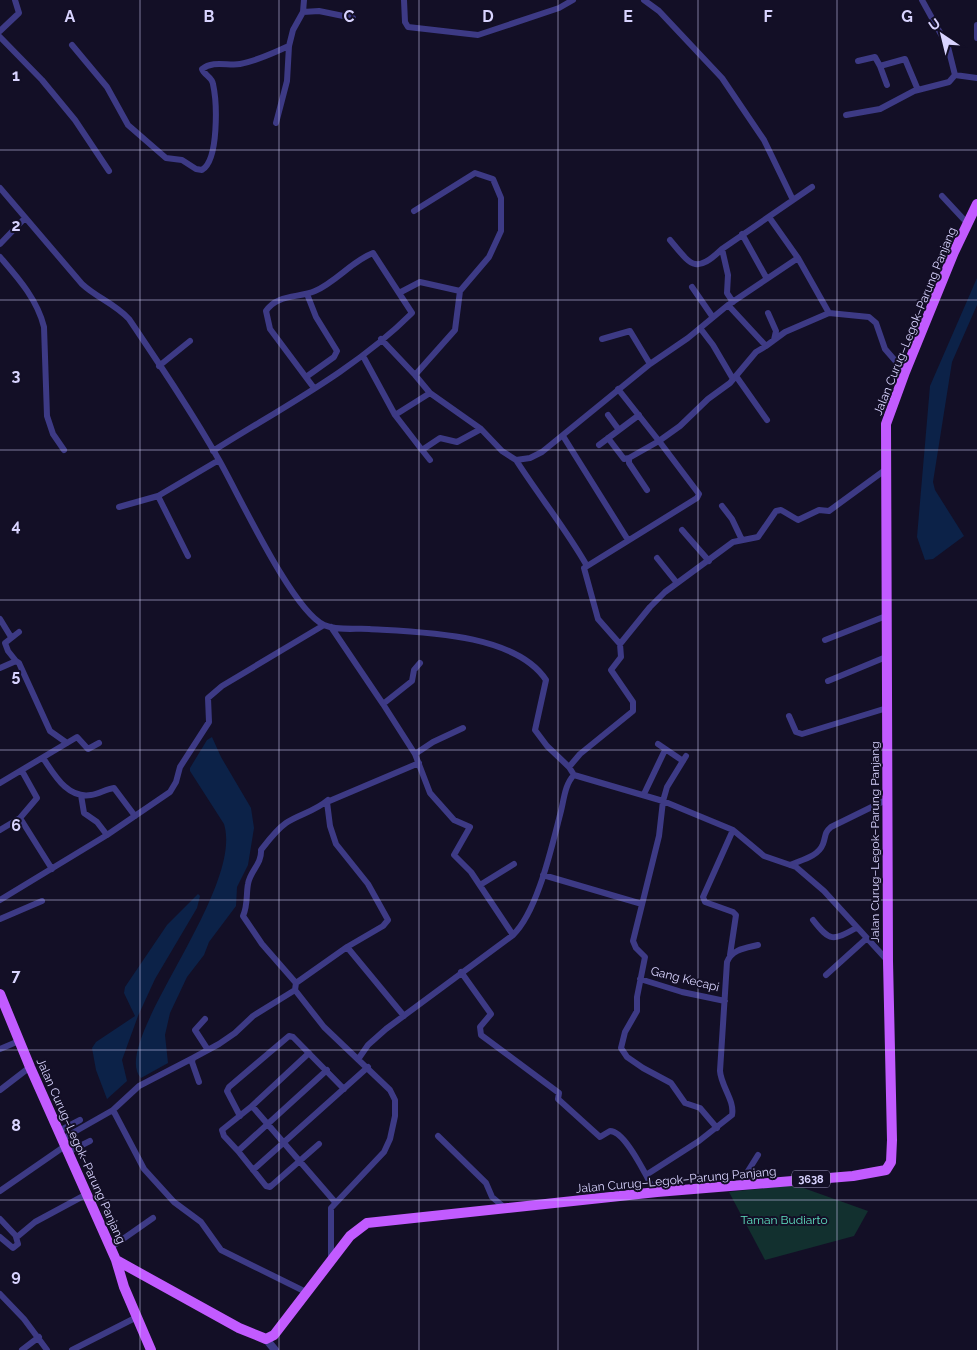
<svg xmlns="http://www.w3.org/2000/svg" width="977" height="1350" viewBox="0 0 977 1350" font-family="Raleway,sans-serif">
  <rect width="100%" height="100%" fill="#130f26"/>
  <path fill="#12302f" d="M 795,1185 L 868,1211 L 854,1236 L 765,1260 L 729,1192 Z"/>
  <path fill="#0c2248" d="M 977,278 L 977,305 L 952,362 L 933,482 L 935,490 L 964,536 L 933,559 L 925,560 L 917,537 L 930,386 Z
    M 212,737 L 221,757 L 251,808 L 254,828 L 248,865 L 237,887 L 236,906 L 209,942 L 204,955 L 187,977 L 170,1013 L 165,1035 L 168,1063 L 141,1078 C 108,1044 245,891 224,824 L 190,771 L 190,768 L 207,740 Z
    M 198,894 L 200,896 L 197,908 L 155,979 L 138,1016 L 122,1060 L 127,1081 L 107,1099 L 96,1070 L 92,1048 L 96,1042 L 135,1016 L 124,993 L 125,987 L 167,925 Z"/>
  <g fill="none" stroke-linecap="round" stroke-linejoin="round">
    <path stroke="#3d3a85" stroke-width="6" d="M 404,0 L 405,22 L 408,27 L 478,35 L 559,8 L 573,0
      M 644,0 L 659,11 L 722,78 L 764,140 L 793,200
      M 922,0 L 948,47 L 955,75 L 977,78
      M 303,12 L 319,11 L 353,18
      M 977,25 L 977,38
      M 0,31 L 19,13 L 15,0
      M 0,37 L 42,80 L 75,120 L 109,171
      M 72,45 L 107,87 L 128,125 L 166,158 L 182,160 L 196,169 L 202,170 C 219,160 217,102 213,84 C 212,77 204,75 202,69 C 213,60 228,66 240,64 C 257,61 273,53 289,46
      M 858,61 L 875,57 L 880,66 L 905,59 L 918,90
      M 880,66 L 887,85
      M 846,115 L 880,109 L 914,91 L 949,82 L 955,75
      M 276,123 L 287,81 L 289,46 L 293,30 L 303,12 L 304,0
      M 0,188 L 82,284 C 97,298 114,303 129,319 C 160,365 192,412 219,460 C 239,495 292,610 324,625 C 337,631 356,628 369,629 C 420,632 515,633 546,680 L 535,730 L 547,746 L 569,767 L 574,775 L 663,801 L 733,830 L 764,856 L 796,867 L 824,891 L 887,960
      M 942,196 L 968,224
      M 414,211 L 475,173 L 493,179 L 501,198 L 501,231 L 489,257 L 460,291 L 455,330 L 415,375
      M 769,217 L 798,258
      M 742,234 L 767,279
      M 670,240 C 691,265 695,275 722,249
      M 0,244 L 25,218
      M 0,257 C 18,278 37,299 44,327 L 47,416 L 53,434 L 64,450
      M 692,287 L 712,316
      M 399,293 L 420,282 L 460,291
      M 733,302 L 727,293 L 728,275 L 722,249 L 812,187
      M 731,303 L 798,258 L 829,313
      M 768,313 L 776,331 L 774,340
      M 700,328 L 713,345 L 733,379
      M 381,339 L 415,375 L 430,393 L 481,429 L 502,451 L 516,460 L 530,458 L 542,452 L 650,364 L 688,338 L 728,305 L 766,346 L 785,332 L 829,313 L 869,317 L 876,323 L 885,349 L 905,372
      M 602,339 L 630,331 L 650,364
      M 363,356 L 395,415 L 422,450 L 440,438 L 457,442 L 481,429
      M 159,366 L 190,341
      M 736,376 L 767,420
      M 306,377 L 334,357 L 337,351 L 316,317 L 307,294
      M 618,389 L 659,441 L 629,458 L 629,463 L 647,490
      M 395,415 L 430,393
      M 608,415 L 619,430
      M 563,436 L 628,540
      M 608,438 L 624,459 L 629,458
      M 599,445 L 639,415
      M 422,450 L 430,460
      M 213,451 C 281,408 355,370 412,313 L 373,253 C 352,261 336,282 315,291 C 299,298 277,294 266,311 L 270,329 L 314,388
      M 516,460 C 539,496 566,529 587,566
      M 158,496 L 188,556
      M 722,506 L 732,519 L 742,540
      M 119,507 L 158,496 L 219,460
      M 682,530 L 709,561
      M 657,558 L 677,583
      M 0,619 L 11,637
      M 331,627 L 383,704
      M 825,640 L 886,616
      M 620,644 L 598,619 L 584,568 L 697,498 L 699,494 L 659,441 L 680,426 L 708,399 L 730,383 L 756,352 L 766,346
      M 16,661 L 8,651 L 5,643 L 19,632
      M 420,663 L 414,670 L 412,681 L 383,704 L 415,754 L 430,793 L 454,820 L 470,827 L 454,855 L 471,872 L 513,935
      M 0,668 L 16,661 L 19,663 L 50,731 L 67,743
      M 828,681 L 886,657
      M 789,716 L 796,732 L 802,734 L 887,708
      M 658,744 L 683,761
      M 415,754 L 433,742 L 463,728
      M 686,756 L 667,787 L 663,801 L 659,836 L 633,941 L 636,948 L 645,957 L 637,997 L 637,1011 L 625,1032 L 621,1048 L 627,1057 L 643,1068 L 671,1083 L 685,1103 L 700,1108 L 717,1128
      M 43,758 C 54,774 67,799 91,795 C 99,794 106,789 114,788 L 135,816
      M 569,767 L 580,754 L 633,711 L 633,702 L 611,670 L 621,657 L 620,644 L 650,607 L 665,592 L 733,542 L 758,537 L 776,511 L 781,510 L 798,520 L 819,510 L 829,511 L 885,470
      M 0,783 L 77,737 L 88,749 L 99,743
      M 644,794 L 665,750
      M 81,795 L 84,813 L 97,822 L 107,835
      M 20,818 L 52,869
      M 0,830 L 20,818 L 37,798 L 22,771
      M 790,865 C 801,860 818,857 823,844 C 826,836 824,833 831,827 L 888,799
      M 543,875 L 642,904
      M 480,885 L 514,864
      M 0,900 L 107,835 L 170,792 L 176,782 L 180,767 L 209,722 L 208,698 L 222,686 L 324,625
      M 0,919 L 42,901
      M 813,920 C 830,942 833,941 856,928
      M 730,955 L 736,915 L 733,912 L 705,902 L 703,897 L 733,830
      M 461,972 L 491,1014 L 480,1027 L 481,1035 L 559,1093 L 558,1099 L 600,1137 L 610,1131 C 623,1131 640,1164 646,1175
      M 826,975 L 867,938
      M 640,979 L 682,992 L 725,1001
      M 296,983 L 262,944 L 243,916 C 248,905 246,895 248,884 C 250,871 262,864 261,850 C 268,841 276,830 286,823 C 299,814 314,812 328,800
      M 404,1016 L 347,947 L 383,926 L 388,920 L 368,884 L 336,844 L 330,826 L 327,802 L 419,763
      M 205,1019 L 195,1030 L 208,1050
      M 0,1049 L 19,1041
      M 359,1058 L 368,1045 L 386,1029 L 513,935 C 538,911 552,845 561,811 C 564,799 565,784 574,775
      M 199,1082 L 192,1062 L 193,1058 L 219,1044 L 235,1033 L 253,1016 L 295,990
      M 0,1090 L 30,1067
      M 252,1106 L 335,1202
      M 113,1110 L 144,1169 L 174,1202 L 201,1222 L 221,1250 L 306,1292
      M 240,1116 L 227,1091 L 229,1087 L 289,1036 L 293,1037 L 344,1089
      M 59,1131 L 80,1120
      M 438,1136 L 486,1183 L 492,1197 L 505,1208
      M 62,1139 L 113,1110 L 139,1086 L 193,1058
      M 319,1144 L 270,1187 L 266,1186 L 238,1151 L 327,1070
      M 238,1151 L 224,1136 L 222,1130 L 252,1106 L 309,1053
      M 68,1152 L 90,1141
      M 758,1155 L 748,1171 L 749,1174 L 762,1183
      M 253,1170 L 368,1067
      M 0,1191 L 65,1146
      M 656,1192 L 653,1189 L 646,1175 L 699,1141 L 732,1115 C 735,1101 721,1086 720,1071 L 727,962 C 732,949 746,948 758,945
      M 0,1219 L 17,1237 L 35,1222 L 87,1194
      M 0,1237 L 13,1248 L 18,1244 L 16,1237
      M 109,1245 L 113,1246 L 153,1218
      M 331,1259 L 331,1208 L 384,1152 L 390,1139 L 395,1116 L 395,1100 L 390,1090 L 324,1027 L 295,990 L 296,983 L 347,947
      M 0,1294 L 24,1319 L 47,1350
      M 22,1350 L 39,1337
      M 72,1350 L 137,1317"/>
    <path stroke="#3d3a85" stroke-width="8" d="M 266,1339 L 275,1350"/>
    <path stroke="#c25bff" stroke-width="10" d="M 0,994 L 30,1067 L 116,1260 L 239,1328 L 266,1339 L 274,1335 L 350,1236 L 367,1223 L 657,1192 L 853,1176 L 886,1170 L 891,1162 L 892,1140 L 888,961 L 886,424 L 905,372 L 954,252 L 977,204
      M 116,1260 L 124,1287 L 151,1350"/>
  </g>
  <path fill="none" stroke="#d9d4ff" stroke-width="1" stroke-opacity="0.55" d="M 140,0 L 140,1350M 279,0 L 279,1350M 419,0 L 419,1350M 558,0 L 558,1350M 698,0 L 698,1350M 837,0 L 837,1350M 0,150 L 977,150M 0,300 L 977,300M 0,450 L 977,450M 0,600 L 977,600M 0,750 L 977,750M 0,900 L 977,900M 0,1050 L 977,1050M 0,1200 L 977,1200"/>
  <g text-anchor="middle" stroke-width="4" stroke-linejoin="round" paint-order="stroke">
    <rect fill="#130f26" stroke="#9e99be" stroke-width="1" x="792" y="1170.5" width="38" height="17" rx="4"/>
    <g font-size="11" font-weight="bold" fill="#d9d4ff">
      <text x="811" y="1183">3638</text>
    </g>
    <g font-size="12" fill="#d9d4ff" stroke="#130f26">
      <text transform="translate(915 321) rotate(-68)" y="4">Jalan Curug–Legok–Parung Panjang</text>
      <text transform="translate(875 842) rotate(-90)" y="4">Jalan Curug–Legok–Parung Panjang</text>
      <text transform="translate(685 979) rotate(14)" y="4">Gang Kecapi</text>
      <text transform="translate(81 1151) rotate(66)" y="4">Jalan Curug–Legok–Parung Panjang</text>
      <text transform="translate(676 1180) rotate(-5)" y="4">Jalan Curug–Legok–Parung Panjang</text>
    </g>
    <g font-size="12" fill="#5fe0c0" stroke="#130f26">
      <text x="784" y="1224">Taman Budiarto</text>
    </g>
  </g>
  <g font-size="16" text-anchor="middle" font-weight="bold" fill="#d9d4ff" stroke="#130f26" stroke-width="4" stroke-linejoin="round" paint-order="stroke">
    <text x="70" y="22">A</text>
    <text x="209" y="22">B</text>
    <text x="349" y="22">C</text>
    <text x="488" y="22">D</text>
    <text x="628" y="22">E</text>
    <text x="768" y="22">F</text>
    <text x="907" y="22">G</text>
    <text x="16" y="81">1</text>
    <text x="16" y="231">2</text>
    <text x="16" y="381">3</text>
    <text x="16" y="531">4</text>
    <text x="16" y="681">5</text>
    <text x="16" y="831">6</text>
    <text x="16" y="981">7</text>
    <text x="16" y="1131">8</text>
    <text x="16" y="1281">9</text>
  </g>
  <g transform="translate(942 35) rotate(325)" stroke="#130f26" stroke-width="4" paint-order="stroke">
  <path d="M0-4L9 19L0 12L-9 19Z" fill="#d9d4ff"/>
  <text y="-8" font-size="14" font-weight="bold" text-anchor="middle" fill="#d9d4ff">U</text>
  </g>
</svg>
